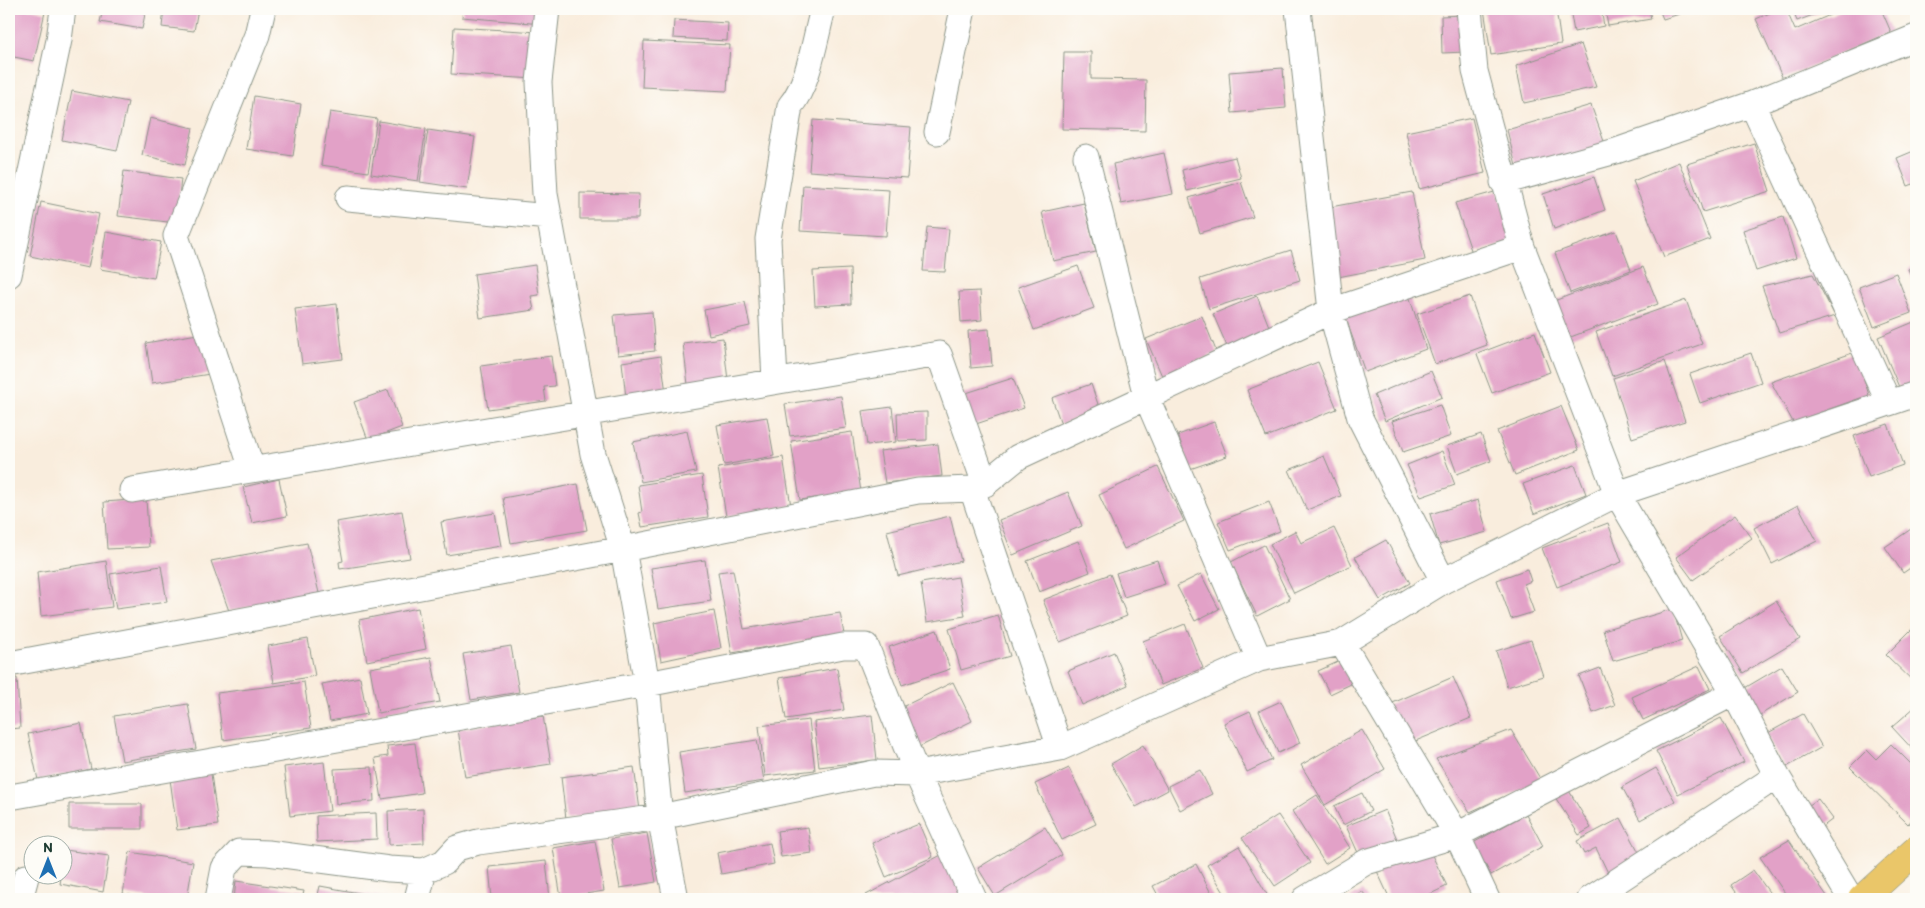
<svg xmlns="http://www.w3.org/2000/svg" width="1925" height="908" viewBox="0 0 1925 908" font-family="Itim,sans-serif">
  <rect width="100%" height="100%" fill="#fdfcf7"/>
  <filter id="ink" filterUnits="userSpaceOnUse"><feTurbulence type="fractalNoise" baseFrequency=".02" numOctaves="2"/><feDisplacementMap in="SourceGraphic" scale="10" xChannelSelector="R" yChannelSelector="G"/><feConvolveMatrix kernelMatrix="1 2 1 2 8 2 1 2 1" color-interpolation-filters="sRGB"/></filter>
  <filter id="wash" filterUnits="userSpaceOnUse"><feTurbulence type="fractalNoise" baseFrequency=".0096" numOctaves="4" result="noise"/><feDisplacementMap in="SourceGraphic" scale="20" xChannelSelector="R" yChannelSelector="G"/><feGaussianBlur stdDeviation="1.12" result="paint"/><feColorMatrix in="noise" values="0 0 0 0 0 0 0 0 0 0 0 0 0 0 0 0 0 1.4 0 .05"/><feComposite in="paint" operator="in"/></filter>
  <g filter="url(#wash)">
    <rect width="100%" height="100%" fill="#f9eddd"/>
    <g id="blocks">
      <path fill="#e2a1c7" d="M 9,9 L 32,9 L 45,12 L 34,61 L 9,56 Z
        M 103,9 L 146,9 L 142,29 L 100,22 Z
        M 164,9 L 198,9 L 194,31 L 162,27 Z
        M 463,9 L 543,9 L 542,24 L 462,17 Z
        M 1484,9 L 1556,9 L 1561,44 L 1491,55 Z
        M 1570,9 L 1601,9 L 1604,26 L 1574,32 Z
        M 1605,9 L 1649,9 L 1651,19 L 1608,26 Z
        M 1659,9 L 1696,9 L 1663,19 Z
        M 1779,9 L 1786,9 L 1795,30 L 1844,9 L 1881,9 L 1891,32 L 1783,79 L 1756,19 Z
        M 1792,9 L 1829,9 L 1797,21 Z
        M 1463,15 L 1465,52 L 1442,53 L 1441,16 Z
        M 674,20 L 728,23 L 727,41 L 673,38 Z
        M 454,27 L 539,32 L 536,79 L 451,74 Z
        M 644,41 L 730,45 L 727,91 L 642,87 Z
        M 1581,44 L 1596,87 L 1524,103 L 1516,66 Z
        M 1064,52 L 1091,52 L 1091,79 L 1146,80 L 1145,131 L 1062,129 Z
        M 1283,68 L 1286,108 L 1232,113 L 1229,72 Z
        M 72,91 L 128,102 L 117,151 L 62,140 Z
        M 254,96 L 301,104 L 293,156 L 246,149 Z
        M 1591,105 L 1606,147 L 1517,170 L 1507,130 Z
        M 330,112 L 377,119 L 368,172 L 321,165 Z
        M 150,118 L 193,128 L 185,165 L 142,155 Z
        M 1472,118 L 1485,173 L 1419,189 L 1406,132 Z
        M 813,120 L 911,127 L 907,178 L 809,171 Z
        M 379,121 L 426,129 L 418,181 L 371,174 Z
        M 428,130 L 475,137 L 467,189 L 420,182 Z
        M 1754,143 L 1770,191 L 1703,212 L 1687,164 Z
        M 1916,150 L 1916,183 L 1908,186 L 1897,158 Z
        M 1164,153 L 1173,194 L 1121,204 L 1113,164 Z
        M 1235,157 L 1241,178 L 1187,191 L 1182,170 Z
        M 1679,162 L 1710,239 L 1664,257 L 1633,181 Z
        M 124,171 L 181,179 L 176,223 L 118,216 Z
        M 1594,177 L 1605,210 L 1554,229 L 1543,194 Z
        M 1241,182 L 1253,217 L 1200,233 L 1189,198 Z
        M 803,185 L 889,190 L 886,236 L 800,231 Z
        M 1498,191 L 1514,241 L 1472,253 L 1455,203 Z
        M 1412,192 L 1425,260 L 1338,277 L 1325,208 Z
        M 580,193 L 639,194 L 638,219 L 580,219 Z
        M 41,202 L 99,214 L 88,268 L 30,256 Z
        M 1084,203 L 1096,252 L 1053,261 L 1042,212 Z
        M 1783,217 L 1796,258 L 1756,271 L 1743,230 Z
        M 927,227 L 949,229 L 945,272 L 923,271 Z
        M 1616,231 L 1631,270 L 1570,293 L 1555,253 Z
        M 106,232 L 161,242 L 154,278 L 100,269 Z
        M 1291,250 L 1300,280 L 1209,309 L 1200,279 Z
        M 535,265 L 539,295 L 531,296 L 534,310 L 480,318 L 474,274 Z
        M 1916,265 L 1916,288 L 1908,269 Z
        M 1078,266 L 1094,308 L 1034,330 L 1018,287 Z
        M 1643,267 L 1658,304 L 1568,338 L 1554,301 Z
        M 850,269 L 851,304 L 815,306 L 813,271 Z
        M 1896,273 L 1911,313 L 1874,327 L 1859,287 Z
        M 1813,274 L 1835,316 L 1779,333 L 1762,286 Z
        M 1407,289 L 1426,349 L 1365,372 L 1343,311 Z
        M 980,291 L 982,320 L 961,322 L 959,292 Z
        M 1257,296 L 1272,334 L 1229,351 L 1213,314 Z
        M 1470,296 L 1487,345 L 1435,364 L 1417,314 Z
        M 1686,300 L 1702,344 L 1612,376 L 1596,332 Z
        M 745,302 L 750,326 L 709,335 L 704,310 Z
        M 337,304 L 343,359 L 302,364 L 295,309 Z
        M 652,312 L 655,351 L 618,355 L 614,315 Z
        M 1202,316 L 1217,353 L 1162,376 L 1146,339 Z
        M 1916,321 L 1916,386 L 1901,392 L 1878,337 Z
        M 989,329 L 992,366 L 971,368 L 968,331 Z
        M 1535,332 L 1550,372 L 1492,393 L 1477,354 Z
        M 203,333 L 210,374 L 152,383 L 146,343 Z
        M 723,338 L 729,389 L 689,393 L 683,343 Z
        M 1855,352 L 1869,395 L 1793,422 L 1771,382 Z
        M 1751,353 L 1761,382 L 1700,403 L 1690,374 Z
        M 551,356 L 555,386 L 544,387 L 546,401 L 488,409 L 481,366 Z
        M 661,356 L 666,393 L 626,398 L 622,362 Z
        M 1665,361 L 1685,421 L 1632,438 L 1613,378 Z
        M 1318,362 L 1337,409 L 1266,437 L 1247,390 Z
        M 1431,371 L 1442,397 L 1385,421 L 1374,395 Z
        M 1013,378 L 1024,408 L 973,425 L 963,394 Z
        M 1091,384 L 1100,410 L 1061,424 L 1052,398 Z
        M 388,390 L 402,427 L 368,440 L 354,402 Z
        M 841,396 L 846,428 L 790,436 L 785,404 Z
        M 1440,405 L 1451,436 L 1403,452 L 1392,421 Z
        M 1561,406 L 1579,450 L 1515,475 L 1497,431 Z
        M 892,407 L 896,442 L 867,445 L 862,411 Z
        M 927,412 L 927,440 L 898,441 L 897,413 Z
        M 767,417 L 774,456 L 724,465 L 717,425 Z
        M 1214,422 L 1227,456 L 1190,469 L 1178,435 Z
        M 1888,424 L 1903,465 L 1869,477 L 1854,436 Z
        M 687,431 L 696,472 L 641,482 L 633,442 Z
        M 852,432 L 861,492 L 800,500 L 791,441 Z
        M 1481,434 L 1491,461 L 1457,474 L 1447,446 Z
        M 938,444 L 942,476 L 885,483 L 880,451 Z
        M 1442,451 L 1455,485 L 1421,497 L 1407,465 Z
        M 1324,456 L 1341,496 L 1307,510 L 1289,470 Z
        M 783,457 L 791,506 L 726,516 L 718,468 Z
        M 1575,465 L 1586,494 L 1534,514 L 1523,484 Z
        M 1158,467 L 1184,521 L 1124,549 L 1099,495 Z
        M 702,475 L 708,517 L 642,527 L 639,513 L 642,512 L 638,485 Z
        M 279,479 L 287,516 L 252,523 L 243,487 Z
        M 578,484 L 587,530 L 511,543 L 503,498 Z
        M 1068,492 L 1082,526 L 1013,555 L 999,520 Z
        M 146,499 L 149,547 L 107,549 L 104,502 Z
        M 1478,500 L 1487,532 L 1439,545 L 1430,514 Z
        M 1269,502 L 1280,531 L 1230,550 L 1218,522 Z
        M 1798,505 L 1817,541 L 1772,564 L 1754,528 Z
        M 402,511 L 410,558 L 340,569 L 339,562 L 343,561 L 336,522 Z
        M 495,513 L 501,546 L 447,555 L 441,522 Z
        M 1735,515 L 1752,538 L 1693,580 L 1676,557 Z
        M 950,516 L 961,561 L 898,576 L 887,531 Z
        M 1608,523 L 1622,562 L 1557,587 L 1542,548 Z
        M 1334,528 L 1352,565 L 1294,593 L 1270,544 L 1295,531 L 1301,543 Z
        M 1911,529 L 1916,536 L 1916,564 L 1903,573 L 1885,547 Z
        M 1386,540 L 1410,583 L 1380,600 L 1355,557 Z
        M 1078,541 L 1090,572 L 1039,592 L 1027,561 Z
        M 307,543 L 319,593 L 229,611 L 211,561 Z
        M 1264,545 L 1290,599 L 1257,616 L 1231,562 Z
        M 705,560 L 711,601 L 658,609 L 651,568 Z
        M 1157,560 L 1165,584 L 1124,597 L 1116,573 Z
        M 106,561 L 112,607 L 41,616 L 37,572 Z
        M 161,566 L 167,602 L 116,609 L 110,574 Z
        M 1527,569 L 1531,581 L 1524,584 L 1534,612 L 1511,619 L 1497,580 Z
        M 733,570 L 744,629 L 840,613 L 844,634 L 732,653 L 718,572 Z
        M 1110,574 L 1127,616 L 1060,642 L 1043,600 Z
        M 1201,574 L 1219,609 L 1195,621 L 1177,586 Z
        M 958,577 L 965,616 L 927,622 L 921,583 Z
        M 1776,601 L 1800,639 L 1743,673 L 1720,636 Z
        M 418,608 L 426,649 L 367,661 L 359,620 Z
        M 1673,609 L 1682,641 L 1613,661 L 1603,630 Z
        M 714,611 L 721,648 L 661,661 L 654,623 Z
        M 998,615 L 1010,656 L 961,670 L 949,629 Z
        M 1185,624 L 1203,668 L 1161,685 L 1143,641 Z
        M 1916,625 L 1916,684 L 1886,655 Z
        M 937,630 L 950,669 L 902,685 L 889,647 Z
        M 308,639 L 315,676 L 274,683 L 268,646 Z
        M 1531,640 L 1543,676 L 1507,687 L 1496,651 Z
        M 511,646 L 519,692 L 471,700 L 463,654 Z
        M 1114,652 L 1128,685 L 1082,705 L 1068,671 Z
        M 431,657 L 440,702 L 378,713 L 370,668 Z
        M 1340,661 L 1351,684 L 1330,694 L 1318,671 Z
        M 1699,666 L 1710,689 L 1643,720 L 1632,697 Z
        M 1782,666 L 1798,692 L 1755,718 L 1738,692 Z
        M 837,668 L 844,710 L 786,719 L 779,678 Z
        M 1600,668 L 1615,705 L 1593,713 L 1579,676 Z
        M 360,677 L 367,714 L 330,721 L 322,684 Z
        M 1453,677 L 1471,718 L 1406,745 L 1388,705 Z
        M 9,678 L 17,678 L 20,728 L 9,729 Z
        M 304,682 L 311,728 L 223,740 L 217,693 Z
        M 953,682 L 972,721 L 917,748 L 898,709 Z
        M 1281,701 L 1300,743 L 1278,753 L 1259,711 Z
        M 188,704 L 196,749 L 122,761 L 114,716 Z
        M 1916,706 L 1916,753 L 1892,727 Z
        M 1250,711 L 1272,760 L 1247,772 L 1224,723 Z
        M 1803,714 L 1822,747 L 1785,768 L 1766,734 Z
        M 872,715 L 877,760 L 819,767 L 814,722 Z
        M 543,716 L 551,764 L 465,777 L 458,729 Z
        M 1721,718 L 1744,762 L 1678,794 L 1656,751 Z
        M 809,720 L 815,770 L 765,776 L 759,726 Z
        M 81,723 L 91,769 L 38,780 L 28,734 Z
        M 1362,730 L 1385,769 L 1325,805 L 1301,765 Z
        M 1511,730 L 1541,780 L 1470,812 L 1436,759 Z
        M 757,740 L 764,781 L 685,793 L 679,752 Z
        M 415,743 L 422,793 L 382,799 L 375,758 L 388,756 L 387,746 Z
        M 1891,744 L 1916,769 L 1916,815 L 1908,824 L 1850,767 L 1867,750 L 1876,759 Z
        M 1143,745 L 1168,790 L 1136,807 L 1111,764 Z
        M 324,762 L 330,811 L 290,816 L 284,767 Z
        M 372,767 L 374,801 L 336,804 L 334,769 Z
        M 634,767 L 640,810 L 566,819 L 561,777 Z
        M 1069,768 L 1096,824 L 1062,840 L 1035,784 Z
        M 1656,768 L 1675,801 L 1640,820 L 1622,787 Z
        M 1200,770 L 1212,794 L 1180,810 L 1168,786 Z
        M 211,774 L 218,825 L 177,830 L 170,779 Z
        M 1568,789 L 1591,828 L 1579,835 L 1555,797 Z
        M 1362,793 L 1371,811 L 1343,825 L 1334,806 Z
        M 1317,795 L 1350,848 L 1325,864 L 1292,811 Z
        M 1818,799 L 1833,819 L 1814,833 L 1799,812 Z
        M 69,804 L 142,804 L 142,829 L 69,829 Z
        M 423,809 L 424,843 L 389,845 L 388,811 Z
        M 1385,810 L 1397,839 L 1359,855 L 1346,826 Z
        M 376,813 L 377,839 L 317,842 L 316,816 Z
        M 1526,814 L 1543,846 L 1491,875 L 1473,843 Z
        M 1278,815 L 1310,863 L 1275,886 L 1242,838 Z
        M 1621,818 L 1643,860 L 1610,877 L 1596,848 L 1584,854 L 1577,841 Z
        M 919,824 L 933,857 L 886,877 L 872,843 Z
        M 808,827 L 812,853 L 781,857 L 777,831 Z
        M 1045,827 L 1062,855 L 995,896 L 978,868 Z
        M 647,833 L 656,882 L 620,888 L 611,839 Z
        M 1789,840 L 1829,899 L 1789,899 L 1760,857 Z
        M 595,841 L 604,891 L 561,898 L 553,848 Z
        M 770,843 L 774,864 L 721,874 L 717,853 Z
        M 1239,846 L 1269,898 L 1267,899 L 1228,899 L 1207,865 Z
        M 1428,847 L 1447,886 L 1420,899 L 1390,899 L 1377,871 Z
        M 65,850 L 109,856 L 103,892 L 60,884 Z
        M 130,852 L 193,862 L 187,899 L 155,899 L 123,894 Z
        M 943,854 L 965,899 L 868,899 L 866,895 Z
        M 546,861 L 550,899 L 492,899 L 489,867 Z
        M 1196,864 L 1214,899 L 1160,899 L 1153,886 Z
        M 1753,870 L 1774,899 L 1741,899 L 1731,885 Z
        M 236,881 L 304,891 L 302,899 L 234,899 Z
        M 320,886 L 387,898 L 387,899 L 317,899 Z
        M 1362,891 L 1368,899 L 1349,899 Z"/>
    </g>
  </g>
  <g filter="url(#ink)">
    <use href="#blocks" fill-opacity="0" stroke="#8c9588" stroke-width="1"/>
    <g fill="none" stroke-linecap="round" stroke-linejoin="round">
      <g stroke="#8c9588" stroke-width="27">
        <path id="street" d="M 547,9 L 539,82 L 545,194 L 593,454 L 623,549 L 647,684 L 660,817 L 676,899
          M 1298,9 L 1331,311 L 1360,418 L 1443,581
          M 1469,9 L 1475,71 L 1522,247 L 1617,494 L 1734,693 L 1777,776 L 1851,899
          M 1752,104 L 1889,403
          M 937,132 L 963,9
          M 1086,157 L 1146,396 L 1259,659
          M 1503,182 L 1616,151 L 1752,104 L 1916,37
          M 348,198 L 549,217
          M 9,275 L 59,40 L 63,9
          M 775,381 L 768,239 L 790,106 C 809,84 815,38 823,9
          M 252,469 L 176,236 L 257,35 L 263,9
          M 972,489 L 1060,748
          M 132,490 L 939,354 L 985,484
          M 1342,643 L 1457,835 L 1487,899
          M 9,664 L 623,549 L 918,491 L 972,489 L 985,484 L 1018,457 L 1331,311 L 1522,247
          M 10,797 L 647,684 L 843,646 L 866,646 L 917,774 L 1060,748 L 1259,659 L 1342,643 L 1443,581 L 1617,494 L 1916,394
          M 20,899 L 26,877
          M 218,899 L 224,868 L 239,852 L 268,853 L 389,869 L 424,871 L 444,862 L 457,848 L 478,842 L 660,817 L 874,773 L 917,774 L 974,899
          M 417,899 L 424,871
          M 1305,899 L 1366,862 L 1457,835 L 1734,693
          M 1590,899 L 1777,776"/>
      </g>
      <g stroke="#8c9588" stroke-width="29">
        <path id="highway" d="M 1862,899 L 1916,850"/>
      </g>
      <use href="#street" stroke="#fff" stroke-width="25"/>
      <use href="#highway" stroke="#eac669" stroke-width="28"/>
    </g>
  </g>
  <rect width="1925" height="908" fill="none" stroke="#fdfcf7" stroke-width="30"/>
  <g transform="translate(48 860)"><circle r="24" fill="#fdfcf7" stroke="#a4b0a9"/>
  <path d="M0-4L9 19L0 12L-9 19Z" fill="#1f6fb2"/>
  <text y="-8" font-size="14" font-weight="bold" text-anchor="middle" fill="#1f3d34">N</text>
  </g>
</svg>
